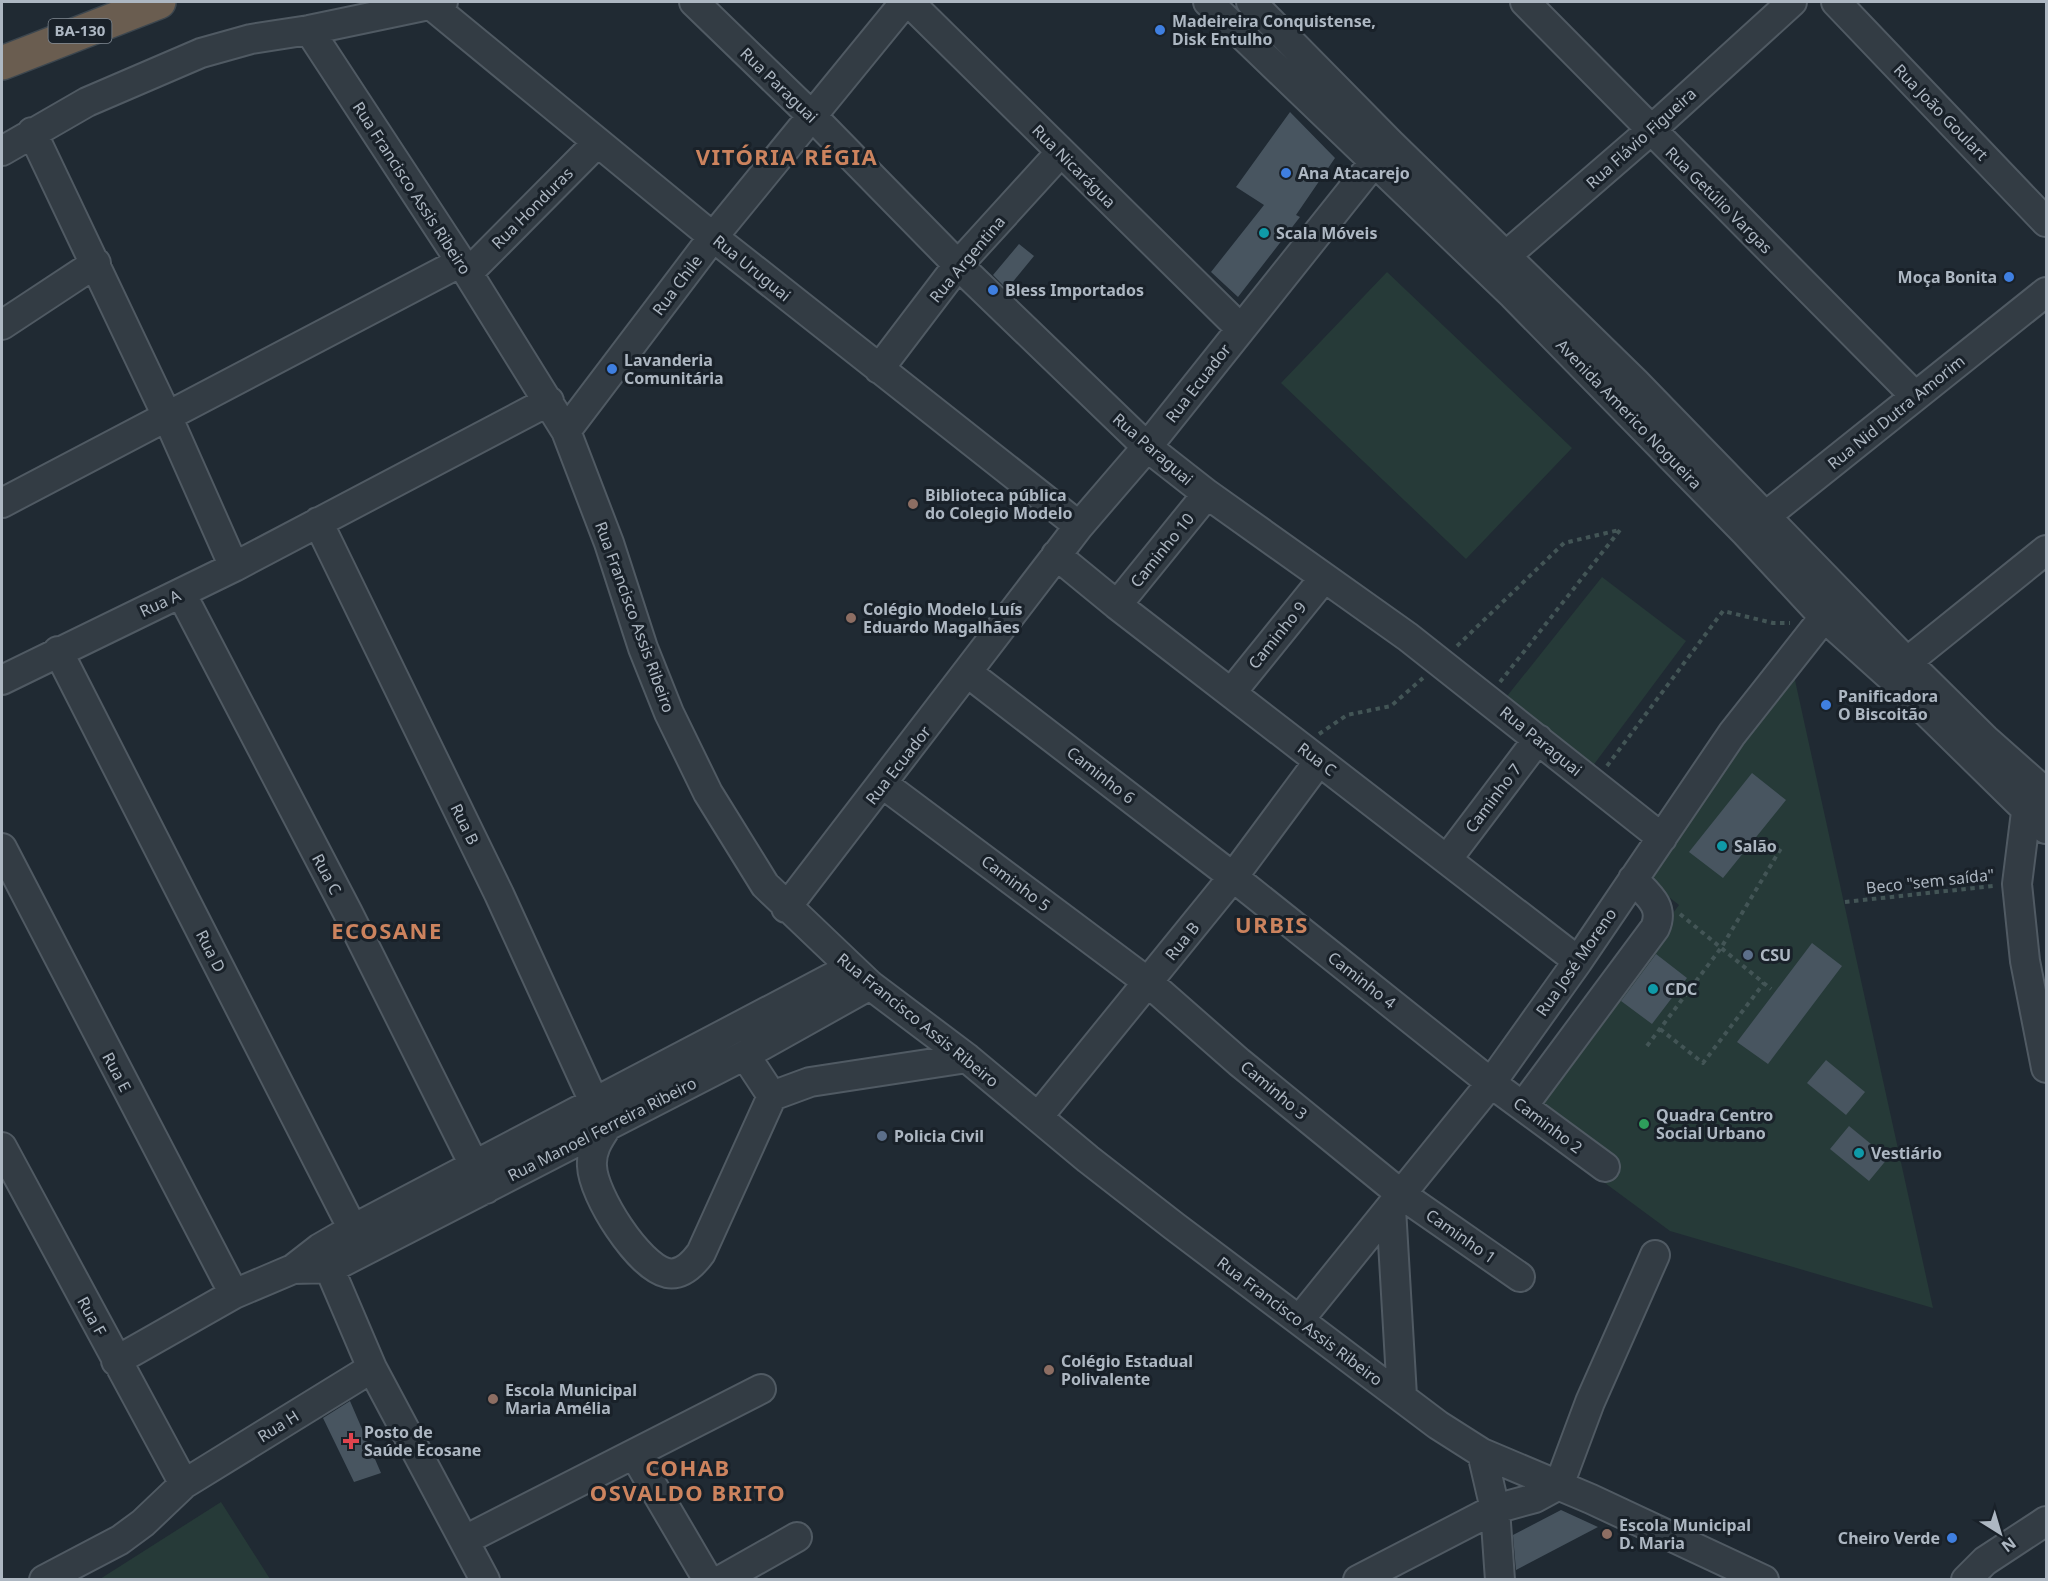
<svg xmlns="http://www.w3.org/2000/svg" width="2048" height="1581" viewBox="0 0 2048 1581" font-family="'Noto Sans',sans-serif">
  <rect width="100%" height="100%" fill="#202a33"/>
  <path fill="#263a38" d="M 1387,272 L 1572,448 L 1466,559 L 1281,383 Z
    M 1602,577 L 1686,641 L 1586,775 L 1500,705 Z
    M 1791,662 L 1933,1308 L 1670,1231 L 1521,1121 L 1679,905 L 1631,867 Z
    M 221,1502 L 270,1579 L 100,1579 Z"/>
  <path fill="#485560" d="M 1290,112 L 1335,158 L 1296,215 L 1300,217 L 1238,297 L 1211,272 L 1264,205 L 1236,187 Z
    M 1019,244 L 1034,256 L 1007,289 L 993,275 Z
    M 1752,773 L 1786,800 L 1723,878 L 1689,852 Z
    M 1812,943 L 1842,966 L 1768,1064 L 1737,1042 Z
    M 1656,954 L 1687,978 L 1652,1024 L 1621,1001 Z
    M 1826,1060 L 1865,1092 L 1846,1115 L 1807,1083 Z
    M 1849,1126 L 1888,1158 L 1869,1181 L 1830,1149 Z
    M 350,1401 L 381,1473 L 354,1482 L 323,1418 Z
    M 1561,1510 L 1598,1527 L 1516,1570 L 1513,1535 Z"/>
  <g fill="none" stroke-linecap="round" stroke-linejoin="round">
    <g stroke="#505a63" stroke-width="32">
      <path id="minor" d="M 694,2 L 813,117 L 958,265 L 1147,447 L 1207,494 L 1408,637 L 1662,838
        M 909,2 L 1241,329
        M 1208,2 L 1513,295 L 1746,533 L 1823,616 L 1892,678 L 2046,829
        M 1251,2 L 1390,143 L 1635,382 L 1907,662 L 1985,739 L 2046,793
        M 1525,2 L 1915,396
        M 1836,2 L 2046,222
        M 431,5 L 713,237 L 1079,526
        M 309,30 L 461,262 L 566,431 L 609,543 L 643,648 L 669,713 L 708,793 L 765,885 L 870,985 L 967,1058 L 1088,1159 L 1174,1226 L 1438,1425 L 1482,1453 L 1591,1499 L 1764,1580
        M 32,132 L 167,416 L 234,567
        M 2,151 L 87,102 L 201,53 L 251,39 L 309,30 L 443,2
        M 1493,267 L 1650,131 L 1792,2
        M 468,273 L 597,143
        M 2,325 L 96,263
        M 879,369 L 958,265 L 1060,153
        M 566,431 L 713,237 L 905,2
        M 2,503 L 461,262
        M 318,522 L 499,894 L 606,1128 C 598,1140 591,1151 592,1166 C 593,1195 638,1266 667,1273 C 682,1276 693,1264 701,1253 L 772,1096 L 810,1082 L 967,1058
        M 1752,527 L 2046,292
        M 1056,555 L 1117,605 L 1578,961
        M 181,593 L 348,913 L 486,1189
        M 1117,605 L 1207,494
        M 58,651 L 364,1251
        M 968,673 L 1233,877 L 1491,1083 L 1605,1167
        M 1895,675 L 1907,662 L 2046,550
        M 2,680 L 234,567 L 549,401
        M 1231,693 L 1324,578
        M 883,784 L 1149,983 L 1239,1062 L 1402,1195 L 1520,1277
        M 2037,802 L 2026,812 L 2017,884 L 2025,961 L 2046,1068
        M 2,848 L 234,1294
        M 1448,858 L 1538,739
        M 786,908 L 1079,526 L 1147,447 L 1387,146
        M 745,1055 L 772,1096
        M 1523,1106 L 1655,928 C 1665,906 1647,894 1633,879
        M 1038,1117 L 1233,877 L 1319,761
        M 2,1147 L 184,1484
        M 1391,1208 L 1402,1396
        M 322,1251 L 372,1368 L 485,1580
        M 293,1269 L 331,1268 L 745,1055 L 870,985
        M 1300,1319 L 1491,1083 L 1578,961 L 1732,734 L 1836,602
        M 116,1361 L 234,1294 L 293,1269 L 320,1248 L 353,1229 L 850,968
        M 1482,1453 L 1495,1509 L 1500,1580
        M 634,1454 L 708,1580
        M 1559,1485 L 1590,1402 L 1655,1255
        M 465,1540 L 761,1389
        M 44,1580 L 120,1540 L 143,1523 L 184,1484 L 372,1368
        M 721,1580 L 797,1537
        M 1358,1580 L 1495,1509 L 1535,1498 L 1559,1485
        M 1966,1580 L 1985,1561 L 2046,1521"/>
    </g>
    <g stroke="#3d474f" stroke-width="36">
      <path id="highway" d="M 2,63 L 159,2"/>
    </g>
    <path stroke="#435556" stroke-width="4" stroke-dasharray="4.5 4.5" stroke-linecap="butt" d="M 1457,646 L 1564,543 L 1619,530
      M 1500,682 L 1620,530
      M 1319,734 L 1347,715 L 1391,706 L 1423,678
      M 1607,766 L 1723,611 L 1773,623 L 1790,623
      M 1845,902 L 1993,886
      M 1680,914 L 1771,989
      M 1660,1029 L 1703,1063 L 1764,983
      M 1647,1046 L 1721,948 L 1783,845"/>
    <use href="#minor" stroke="#333c44" stroke-width="28"/>
    <use href="#highway" stroke="#6a5d50" stroke-width="33"/>
  </g>
  <g fill="#3f7fe0" stroke="#192129" stroke-width="2">
    <circle cx="1160" cy="30" r="6"/>
    <circle cx="1286" cy="173" r="6"/>
    <circle cx="2009" cy="277" r="6"/>
    <circle cx="993" cy="290" r="6"/>
    <circle cx="612" cy="369" r="6"/>
    <circle cx="1826" cy="705" r="6"/>
    <circle cx="1952" cy="1538" r="6"/>
  </g>
  <g fill="#0f9aa8" stroke="#192129" stroke-width="2">
    <circle cx="1264" cy="233" r="6"/>
    <circle cx="1722" cy="846" r="6"/>
    <circle cx="1653" cy="989" r="6"/>
    <circle cx="1859" cy="1153" r="6"/>
  </g>
  <g fill="#8d6e63" stroke="#192129" stroke-width="2">
    <circle cx="913" cy="504" r="6"/>
    <circle cx="851" cy="618" r="6"/>
    <circle cx="1049" cy="1370" r="6"/>
    <circle cx="493" cy="1399" r="6"/>
    <circle cx="1607" cy="1534" r="6"/>
  </g>
  <g fill="#5c6f8a" stroke="#192129" stroke-width="2">
    <circle cx="1748" cy="955" r="6"/>
    <circle cx="882" cy="1136" r="6"/>
  </g>
  <circle fill="#2e9e5b" stroke="#192129" stroke-width="2" cx="1644" cy="1124" r="6"/>
  <path fill="#e0444e" stroke="#192129" stroke-width="2" d="M348 1432h6v6h6v6h-6v6h-6v-6h-6v-6h6z"/>
  <g text-anchor="middle" stroke-width="6" stroke-linejoin="round" paint-order="stroke">
    <rect fill="#192129" stroke="#818a94" stroke-width="1.5" x="48.5" y="19" width="63" height="24" rx="4.5"/>
    <g font-size="15" font-weight="bold" fill="#adb7c2">
      <text x="80" y="36">BA-130</text>
    </g>
    <g font-size="16" font-weight="bold" fill="#adb7c2" stroke="#192129" text-anchor="start">
      <text x="1172" y="27">Madeireira Conquistense,<tspan x="1172" dy="18">Disk Entulho</tspan></text>
      <text x="1298" y="179">Ana Atacarejo</text>
      <text x="1276" y="239">Scala Móveis</text>
      <text x="1997" y="283" text-anchor="end">Moça Bonita</text>
      <text x="1005" y="296">Bless Importados</text>
      <text x="624" y="366">Lavanderia<tspan x="624" dy="18">Comunitária</tspan></text>
      <text x="925" y="501">Biblioteca pública<tspan x="925" dy="18">do Colegio Modelo</tspan></text>
      <text x="863" y="615">Colégio Modelo Luís<tspan x="863" dy="18">Eduardo Magalhães</tspan></text>
      <text x="1838" y="702">Panificadora<tspan x="1838" dy="18">O Biscoitão</tspan></text>
      <text x="1734" y="852">Salão</text>
      <text x="1760" y="961">CSU</text>
      <text x="1665" y="995">CDC</text>
      <text x="1656" y="1121">Quadra Centro<tspan x="1656" dy="18">Social Urbano</tspan></text>
      <text x="894" y="1142">Policia Civil</text>
      <text x="1871" y="1159">Vestiário</text>
      <text x="1061" y="1367">Colégio Estadual<tspan x="1061" dy="18">Polivalente</tspan></text>
      <text x="505" y="1396">Escola Municipal<tspan x="505" dy="18">Maria Amélia</tspan></text>
      <text x="364" y="1438">Posto de<tspan x="364" dy="18">Saúde Ecosane</tspan></text>
      <text x="1619" y="1531">Escola Municipal<tspan x="1619" dy="18">D. Maria</tspan></text>
      <text x="1940" y="1544" text-anchor="end">Cheiro Verde</text>
    </g>
    <g font-size="16" fill="#adb7c2" stroke="#192129">
      <text transform="translate(779 85) rotate(44)" y="6">Rua Paraguai</text>
      <text transform="translate(1941 112) rotate(46)" y="6">Rua João Goulart</text>
      <text transform="translate(1641 138) rotate(-42)" y="6">Rua Flávio Figueira</text>
      <text transform="translate(1074 166) rotate(45)" y="6">Rua Nicarágua</text>
      <text transform="translate(412 188) rotate(57)" y="6">Rua Francisco Assis Ribeiro</text>
      <text transform="translate(1719 200) rotate(45)" y="6">Rua Getúlio Vargas</text>
      <text transform="translate(532 208) rotate(-45)" y="6">Rua Honduras</text>
      <text transform="translate(967 259) rotate(-50)" y="6">Rua Argentina</text>
      <text transform="translate(752 268) rotate(39)" y="6">Rua Uruguai</text>
      <text transform="translate(677 285) rotate(-53)" y="6">Rua Chile</text>
      <text transform="translate(1198 383) rotate(-52)" y="6">Rua Ecuador</text>
      <text transform="translate(1896 412) rotate(-39)" y="6">Rua Nid Dutra Amorim</text>
      <text transform="translate(1629 414) rotate(46)" y="6">Avenida Americo Nogueira</text>
      <text transform="translate(1153 449) rotate(41)" y="6">Rua Paraguai</text>
      <text transform="translate(1162 550) rotate(-51)" y="6">Caminho 10</text>
      <text transform="translate(160 603) rotate(-25)" y="6">Rua A</text>
      <text transform="translate(635 617) rotate(70)" y="6">Rua Francisco Assis Ribeiro</text>
      <text transform="translate(1277 635) rotate(-51)" y="6">Caminho 9</text>
      <text transform="translate(1541 741) rotate(39)" y="6">Rua Paraguai</text>
      <text transform="translate(1317 759) rotate(37)" y="6">Rua C</text>
      <text transform="translate(898 765) rotate(-52)" y="6">Rua Ecuador</text>
      <text transform="translate(1101 775) rotate(38)" y="6">Caminho 6</text>
      <text transform="translate(1493 798) rotate(-53)" y="6">Caminho 7</text>
      <text transform="translate(465 824) rotate(64)" y="6">Rua B</text>
      <text transform="translate(327 874) rotate(62)" y="6">Rua C</text>
      <text transform="translate(1930 881) rotate(-6)" y="6">Beco "sem saída"</text>
      <text transform="translate(1016 883) rotate(37)" y="6">Caminho 5</text>
      <text transform="translate(1182 941) rotate(-51)" y="6">Rua B</text>
      <text transform="translate(211 951) rotate(63)" y="6">Rua D</text>
      <text transform="translate(1576 962) rotate(-55)" y="6">Rua José Moreno</text>
      <text transform="translate(1362 980) rotate(38)" y="6">Caminho 4</text>
      <text transform="translate(918 1020) rotate(39)" y="6">Rua Francisco Assis Ribeiro</text>
      <text transform="translate(117 1072) rotate(62)" y="6">Rua E</text>
      <text transform="translate(1274 1090) rotate(40)" y="6">Caminho 3</text>
      <text transform="translate(1548 1125) rotate(37)" y="6">Caminho 2</text>
      <text transform="translate(602 1129) rotate(-27)" y="6">Rua Manoel Ferreira Ribeiro</text>
      <text transform="translate(1461 1236) rotate(35)" y="6">Caminho 1</text>
      <text transform="translate(92 1316) rotate(61)" y="6">Rua F</text>
      <text transform="translate(1300 1321) rotate(37)" y="6">Rua Francisco Assis Ribeiro</text>
      <text transform="translate(278 1426) rotate(-32)" y="6">Rua H</text>
    </g>
    <g font-size="22" font-weight="bold" letter-spacing="1.5" fill="#cc835e" stroke="#192129">
      <text x="787" y="165">VITÓRIA RÉGIA</text>
      <text x="1272" y="933">URBIS</text>
      <text x="387" y="939">ECOSANE</text>
      <text x="688" y="1476">COHAB<tspan x="688" dy="25">OSVALDO BRITO</tspan></text>
    </g>
  </g>
  <rect width="2048" height="1581" fill="none" stroke="#adb7c2" stroke-width="6"/>
  <g transform="translate(2000 1533) rotate(143)" stroke="#192129" stroke-width="4.5" paint-order="stroke">
  <path d="M0-4.5L10 22L0 15L-10 22Z" fill="#adb7c2"/>
  <text y="-9" font-size="16" font-weight="bold" text-anchor="middle" fill="#adb7c2">N</text>
  </g>
</svg>
